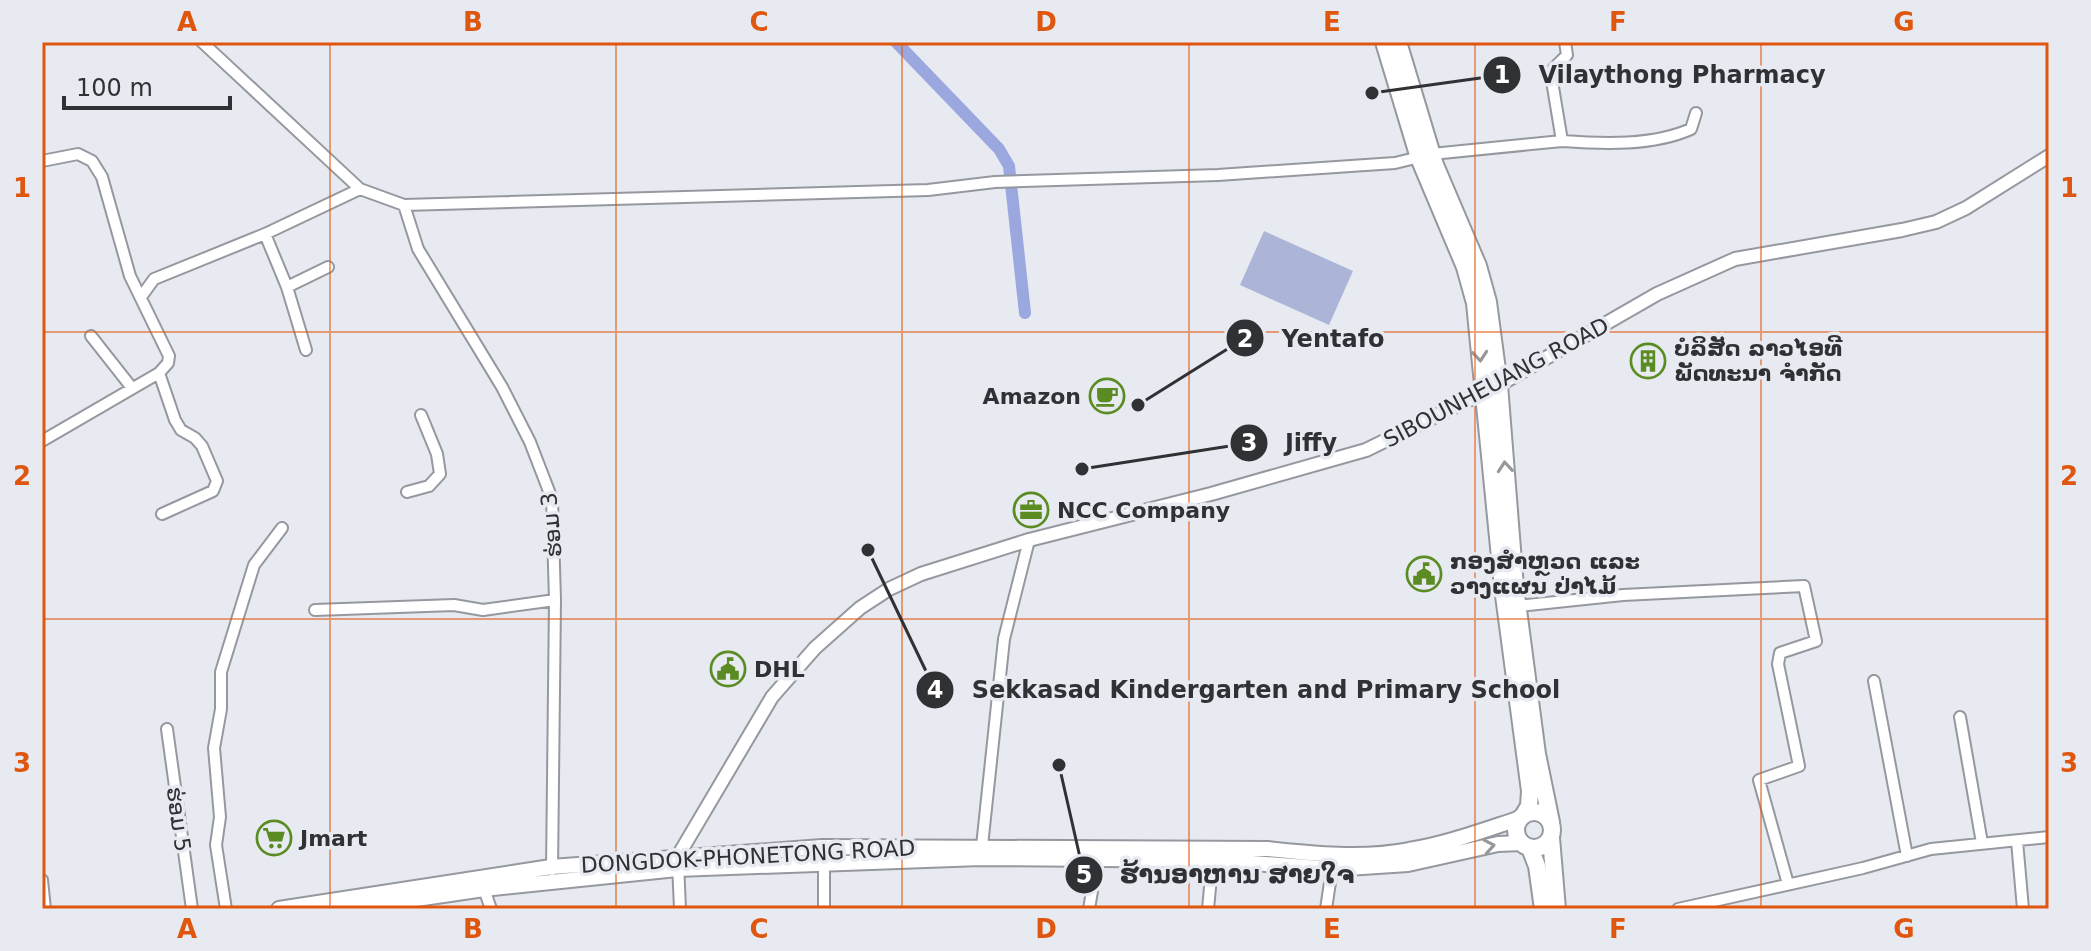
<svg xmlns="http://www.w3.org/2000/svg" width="2091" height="951" viewBox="0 0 2091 951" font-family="'DejaVu Sans','Noto Sans Lao',sans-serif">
  <rect width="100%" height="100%" fill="#e8eaf1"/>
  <path fill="#acb5d7" d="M 1264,231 L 1353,271 L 1329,325 L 1240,285 Z"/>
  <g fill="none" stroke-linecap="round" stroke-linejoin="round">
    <path stroke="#9ba8e0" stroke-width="12" d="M 896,42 L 999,149 L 1009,166 L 1025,313"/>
    <g stroke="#96989f" stroke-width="14">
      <path id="minor" d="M 202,42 L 360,189 L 404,205 L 928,190 L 995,182 L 1218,175 L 1395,163 L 1432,154 L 1562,141 L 1551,75 L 1554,68 L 1567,55 L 1565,42
        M 1562,141 C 1603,144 1653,146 1691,129 L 1696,113
        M 42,161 L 78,154 L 92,161 L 102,177 L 130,276 L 169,356 L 168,363 L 159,373 L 42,441
        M 404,205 L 418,249 L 502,387 L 530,442 L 552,499 L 555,600 L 552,870
        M 265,234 L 287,287 L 306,350
        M 287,287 L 328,267
        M 141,297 L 154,279 L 265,234 L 360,189
        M 91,336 L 132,388
        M 159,373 L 175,420 L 181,430 L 195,438 L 202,446 L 217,481 L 213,491 L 162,514
        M 407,492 L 429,486 L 440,474 L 437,454 L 421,415
        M 1518,606 L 1623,595 L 1804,586 L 1816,641 L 1780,653 L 1778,664 L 1799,766 L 1759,780 L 1788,884
        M 315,610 L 454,605 L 483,610 L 555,600
        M 1874,681 L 1907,856
        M 1960,717 L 1982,843
        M 167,729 L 192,909
        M 2017,841 L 2023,909
        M 982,846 L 1004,639 L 1029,540
        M 678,863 L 680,909
        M 42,880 L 45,909
        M 484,889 L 491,909
        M 226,909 L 216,845 L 220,817 L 214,748 L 221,709 L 221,672 L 254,565 L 282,528
        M 824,909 L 824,862
        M 1089,909 L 1098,856
        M 1208,909 L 1213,855
        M 1326,909 L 1332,869
        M 1678,909 L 1863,868 L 1931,849 L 2049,837"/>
    </g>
    <g stroke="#96989f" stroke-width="16">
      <path id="tertiary" d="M 678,856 L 772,697 L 815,648 L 860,608 L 889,589 L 921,574 L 1029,540 L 1211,494 L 1366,450 L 1499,385 L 1657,294 L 1735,259 L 1902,230 L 1936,222 L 1966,208 L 2049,156"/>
    </g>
    <g stroke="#96989f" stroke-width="18">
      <path id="secondary" d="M 279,909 L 551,867 L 822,847 L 1268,849 C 1314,854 1363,859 1409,850 C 1447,844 1484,830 1521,818
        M 348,909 L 484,889 L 677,869 L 981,858 L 1212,860 L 1332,869 L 1408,864 L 1498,844 L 1522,843"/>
    </g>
    <g stroke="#96989f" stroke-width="20">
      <path id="primary" d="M 1384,42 L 1419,158 L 1465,267 L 1475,303 L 1503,588 L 1530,791 L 1529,806 L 1523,816
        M 1398,42 L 1435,165 L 1478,266 L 1488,302 L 1499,385 L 1515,587 L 1537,754 L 1551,822
        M1516 830a18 18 0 1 1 36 0a18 18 0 1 1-36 0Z
        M 1551,838 L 1557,909
        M 1530,848 L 1537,866 L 1543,909"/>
    </g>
    <use href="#minor" stroke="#fff" stroke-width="10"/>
    <use href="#tertiary" stroke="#fff" stroke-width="12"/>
    <use href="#secondary" stroke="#fff" stroke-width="14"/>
    <use href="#primary" stroke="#fff" stroke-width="16"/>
  </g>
  <defs><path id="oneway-chevron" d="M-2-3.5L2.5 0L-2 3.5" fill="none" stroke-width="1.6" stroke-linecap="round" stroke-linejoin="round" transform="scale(2)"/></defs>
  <g stroke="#98989a">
    <use href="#oneway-chevron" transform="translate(1480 356) rotate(85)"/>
    <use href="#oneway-chevron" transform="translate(1505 467) rotate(-95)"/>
    <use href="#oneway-chevron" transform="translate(1489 846) rotate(-10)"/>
  </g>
  <path fill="none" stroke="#df570e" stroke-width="2" stroke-opacity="0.55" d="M 330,42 L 330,909M 616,42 L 616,909M 902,42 L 902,909M 1189,42 L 1189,909M 1475,42 L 1475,909M 1761,42 L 1761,909M 42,332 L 2049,332M 42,619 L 2049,619"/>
  <defs>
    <g id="building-ring" transform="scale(1.8)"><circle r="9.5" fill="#e8eaf1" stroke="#5a8c23" stroke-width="1.5"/><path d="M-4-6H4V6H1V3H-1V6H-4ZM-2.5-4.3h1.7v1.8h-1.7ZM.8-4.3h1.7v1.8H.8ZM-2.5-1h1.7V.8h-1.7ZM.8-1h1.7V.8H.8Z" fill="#5a8c23"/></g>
    <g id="cafe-ring" transform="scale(1.8)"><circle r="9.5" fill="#e8eaf1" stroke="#5a8c23" stroke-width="1.5"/><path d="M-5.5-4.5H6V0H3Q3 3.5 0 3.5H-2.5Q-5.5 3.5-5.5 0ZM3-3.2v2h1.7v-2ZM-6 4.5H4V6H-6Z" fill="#5a8c23"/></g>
    <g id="office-ring" transform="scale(1.8)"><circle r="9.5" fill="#e8eaf1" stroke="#5a8c23" stroke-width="1.5"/><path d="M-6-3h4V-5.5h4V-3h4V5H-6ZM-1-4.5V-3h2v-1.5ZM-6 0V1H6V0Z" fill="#5a8c23"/></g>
    <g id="civic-ring" transform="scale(1.8)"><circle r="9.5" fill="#e8eaf1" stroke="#5a8c23" stroke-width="1.5"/><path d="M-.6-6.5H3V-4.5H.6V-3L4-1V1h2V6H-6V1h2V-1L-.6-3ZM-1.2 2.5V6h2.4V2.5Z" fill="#5a8c23"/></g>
    <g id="supermarket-ring" transform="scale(1.8)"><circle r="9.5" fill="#e8eaf1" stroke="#5a8c23" stroke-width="1.5"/><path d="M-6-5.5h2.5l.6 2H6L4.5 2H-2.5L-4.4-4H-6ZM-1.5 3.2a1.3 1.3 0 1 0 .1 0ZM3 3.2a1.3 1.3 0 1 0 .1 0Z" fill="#5a8c23"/></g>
  </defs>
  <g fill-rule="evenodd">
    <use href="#building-ring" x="1648" y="361"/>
    <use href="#cafe-ring" x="1107" y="396"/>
    <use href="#office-ring" x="1031" y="510"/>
    <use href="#civic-ring" x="1424" y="574"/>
    <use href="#civic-ring" x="728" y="669"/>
    <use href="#supermarket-ring" x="274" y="838"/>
  </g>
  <g text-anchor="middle" stroke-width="7" stroke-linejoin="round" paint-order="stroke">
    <g font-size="22" font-weight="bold" fill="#303134" stroke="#e8eaf1" text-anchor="start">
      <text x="1674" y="356">ບໍລິສັດ ລາວໄອທີ<tspan x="1674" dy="25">ພັດທະນາ ຈຳກັດ</tspan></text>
      <text x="1081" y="404" text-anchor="end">Amazon</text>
      <text x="1057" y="518">NCC Company</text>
      <text x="1450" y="569">ກອງສໍາຫຼວດ ແລະ<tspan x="1450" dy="25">ວາງແຜນ ປ່າໄມ້</tspan></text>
      <text x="754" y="677">DHL</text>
      <text x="300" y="846">Jmart</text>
    </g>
    <g font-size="22" fill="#303134" stroke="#e8eaf1">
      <text transform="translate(1496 382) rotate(-28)" y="8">SIBOUNHEUANG ROAD</text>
      <text transform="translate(551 525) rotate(-95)" y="8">ຮ່ອມ 3</text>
      <text transform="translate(179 819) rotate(82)" y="8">ຮ່ອມ 5</text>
      <text transform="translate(748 856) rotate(-3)" y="8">DONGDOK-PHONETONG ROAD</text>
    </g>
  </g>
  <path fill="none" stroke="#303134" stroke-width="3" d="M1372 93L1502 75M1138 405L1245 338M1082 469L1249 443M868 550L935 690M1059 765L1084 875"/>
  <g fill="#303134" stroke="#e8eaf1" stroke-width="3">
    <circle cx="1372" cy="93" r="8"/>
    <circle cx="1138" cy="405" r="8"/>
    <circle cx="1082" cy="469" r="8"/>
    <circle cx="868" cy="550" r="8"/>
    <circle cx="1059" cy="765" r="8"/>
    <circle cx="1502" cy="75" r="20"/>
    <circle cx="1245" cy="338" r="20"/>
    <circle cx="1249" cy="443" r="20"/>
    <circle cx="935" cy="690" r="20"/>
    <circle cx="1084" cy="875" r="20"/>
  </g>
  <g font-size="24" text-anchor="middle" font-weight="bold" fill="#fff">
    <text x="1502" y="83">1</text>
    <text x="1245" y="347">2</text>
    <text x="1249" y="451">3</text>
    <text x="935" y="698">4</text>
    <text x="1084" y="883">5</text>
  </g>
  <g font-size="24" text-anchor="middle" font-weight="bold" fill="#303134" stroke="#e8eaf1" stroke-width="7" stroke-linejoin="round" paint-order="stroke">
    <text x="1682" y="83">Vilaythong Pharmacy</text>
    <text x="1333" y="347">Yentafo</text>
    <text x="1311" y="451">Jiffy</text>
    <text x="1266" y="698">Sekkasad Kindergarten and Primary School</text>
    <text x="1237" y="883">ຮ້ານອາຫານ ສາຍໃຈ</text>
  </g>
  <rect width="2091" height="951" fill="none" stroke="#e8eaf1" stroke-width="88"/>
  <path d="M64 96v12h166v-12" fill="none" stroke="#303134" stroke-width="4"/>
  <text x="76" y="96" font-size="24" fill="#303134" stroke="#e8eaf1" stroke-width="6" paint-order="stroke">100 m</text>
  <rect x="44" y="44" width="2003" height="863" fill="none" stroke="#df570e" stroke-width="3"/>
  <g font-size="26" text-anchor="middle" font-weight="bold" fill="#df570e">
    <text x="187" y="31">A</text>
    <text x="473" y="31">B</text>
    <text x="759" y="31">C</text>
    <text x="1046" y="31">D</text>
    <text x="1332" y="31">E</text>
    <text x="1618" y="31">F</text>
    <text x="1904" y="31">G</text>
    <text x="22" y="197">1</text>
    <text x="2069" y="197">1</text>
    <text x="22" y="485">2</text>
    <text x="2069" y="485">2</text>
    <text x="22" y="772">3</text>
    <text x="2069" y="772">3</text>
    <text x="187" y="938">A</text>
    <text x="473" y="938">B</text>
    <text x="759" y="938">C</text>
    <text x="1046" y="938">D</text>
    <text x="1332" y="938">E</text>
    <text x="1618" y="938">F</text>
    <text x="1904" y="938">G</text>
  </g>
</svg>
